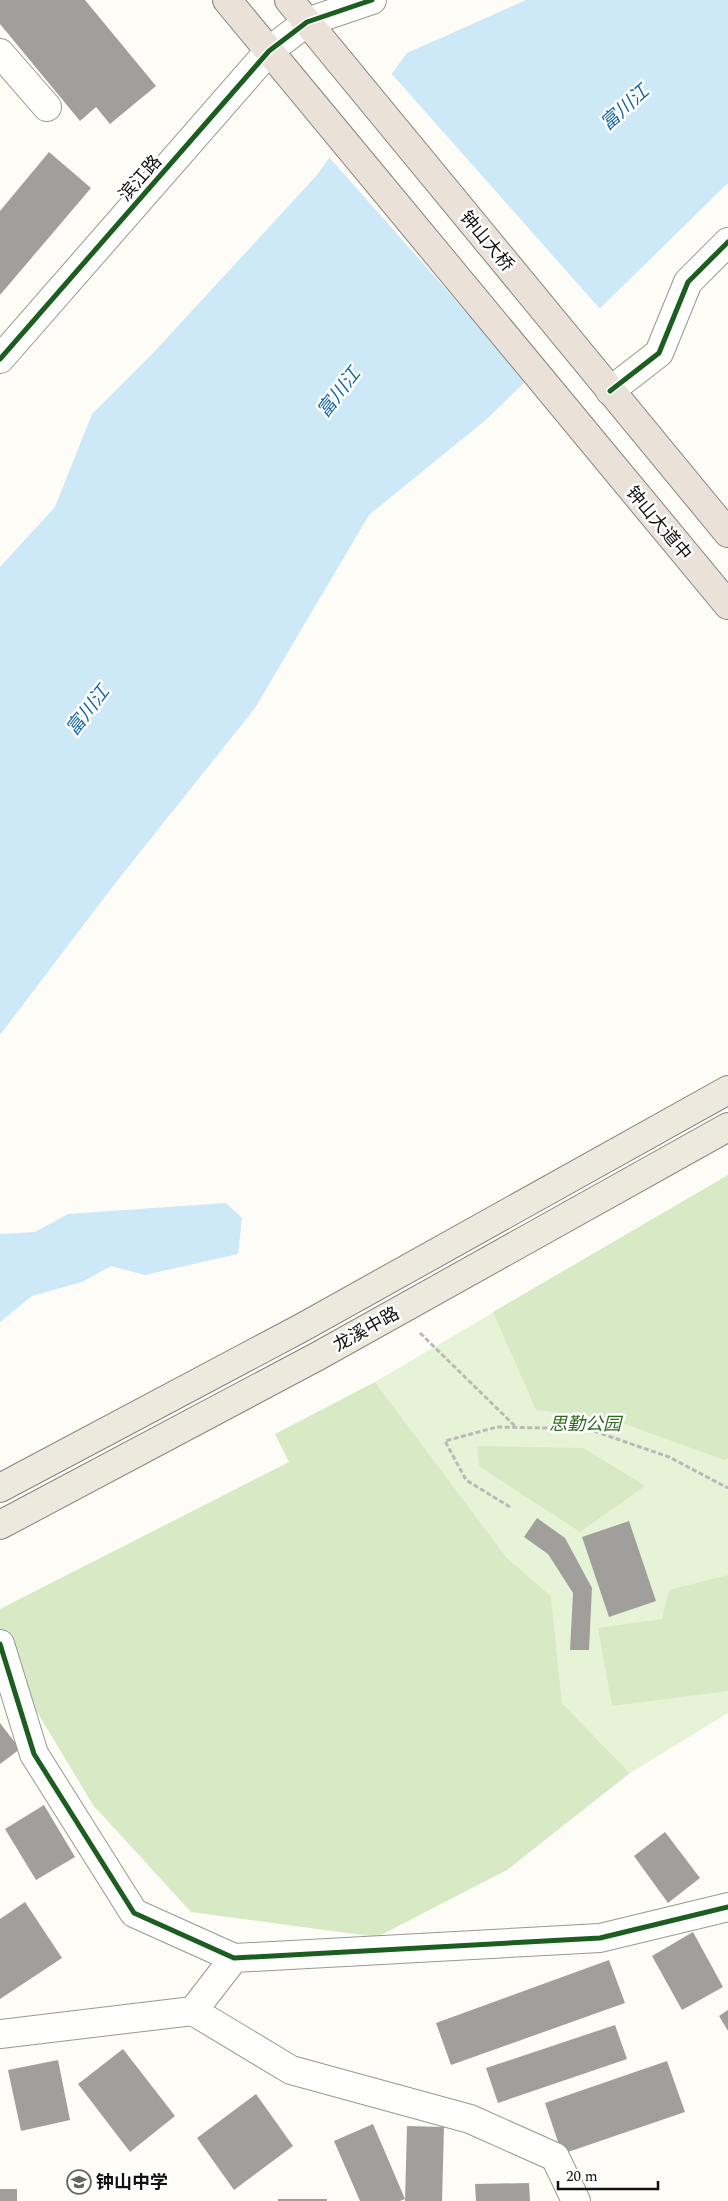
<svg xmlns="http://www.w3.org/2000/svg" width="728" height="2201" viewBox="0 0 728 2201" font-family="Spectral,'Noto Sans SC',serif">
  <rect width="100%" height="100%" fill="#fdfcf7"/>
  <path fill="#e7f3d7" d="M 728,1175 L 728,1713 L 630,1773 L 562,1703 L 551,1596 L 507,1558 L 375,1382 Z"/>
  <path fill="#d8eac5" d="M 728,1175 L 728,1458 L 724,1460 L 611,1419 L 536,1410 L 493,1312 Z
    M 375,1382 L 507,1558 L 551,1596 L 562,1703 L 630,1773 L 507,1870 L 377,1937 L 191,1912 L 93,1805 L 0,1650 L 0,1609 L 289,1462 L 275,1434 Z
    M 477,1446 L 584,1448 L 645,1486 L 580,1532 L 479,1466 Z
    M 728,1575 L 728,1691 L 612,1706 L 598,1628 L 662,1619 L 669,1590 Z"/>
  <path fill="#cde8f7" d="M 526,0 L 728,0 L 728,183 L 488,418 L 369,515 L 255,708 L 113,886 L 0,1035 L 0,567 L 55,507 L 92,414 L 155,351 L 316,176 L 407,53 Z
    M 226,1203 L 242,1218 L 238,1254 L 145,1275 L 111,1266 L 82,1282 L 32,1296 L 0,1322 L 0,1234 L 35,1232 L 68,1214 Z"/>
  <path fill="#fdfcf7" d="M 390,72 L 601,310 L 528,382 L 328,156 Z"/>
  <path fill="#a19f9c" d="M 0,0 L 85,0 L 156,86 L 110,124 L 96,107 L 80,121 L 0,24 Z
    M 49,152 L 91,188 L 0,295 L 0,211 Z
    M 537,1518 L 565,1538 L 592,1588 L 589,1650 L 570,1650 L 573,1593 L 548,1554 L 524,1537 Z
    M 629,1521 L 656,1601 L 609,1617 L 582,1537 Z
    M 0,1723 L 20,1749 L 0,1764 Z
    M 44,1805 L 75,1857 L 36,1880 L 5,1829 Z
    M 665,1832 L 700,1878 L 668,1903 L 634,1856 Z
    M 25,1902 L 62,1958 L 0,1999 L 0,1919 Z
    M 693,1932 L 723,1987 L 682,2010 L 652,1956 Z
    M 609,1960 L 625,2003 L 451,2065 L 436,2023 Z
    M 728,2010 L 728,2031 L 719,2016 Z
    M 615,2025 L 627,2059 L 498,2103 L 486,2068 Z
    M 123,2049 L 175,2116 L 130,2152 L 78,2084 Z
    M 58,2060 L 70,2120 L 21,2131 L 8,2070 Z
    M 667,2061 L 685,2112 L 562,2154 L 545,2103 Z
    M 256,2094 L 293,2146 L 234,2190 L 197,2138 Z
    M 373,2124 L 405,2199 L 400,2201 L 360,2201 L 334,2141 Z
    M 407,2126 L 444,2127 L 442,2201 L 405,2201 Z
    M 529,2183 L 530,2201 L 476,2201 L 475,2184 Z
    M 0,2189 L 17,2189 L 17,2201 L 0,2201 Z
    M 278,2199 L 327,2199 L 327,2201 L 278,2201 Z"/>
  <g fill="none" stroke-linecap="round" stroke-linejoin="round">
    <g stroke="#979795" stroke-width="30">
      <path id="minor" d="M 0,53 L 47,107
        M 0,359 L 269,51 L 307,22 L 372,0
        M 610,391 L 659,353 L 688,282 L 728,242
        M 0,1644 L 34,1754 L 134,1913 L 234,1958 L 600,1938 L 728,1907
        M 193,2011 L 291,2070 L 470,2119 L 555,2157 L 576,2201
        M 0,2034 L 193,2011 L 234,1958"/>
    </g>
    <g stroke="#858482" stroke-width="30">
      <path id="major" d="M 0,1488 L 303,1327 L 728,1090
        M 0,1525 L 318,1356 L 728,1127"/>
    </g>
    <g stroke="#858482" stroke-width="30">
      <path id="highway" d="M 227,0 L 728,605
        M 289,0 L 728,533"/>
    </g>
    <path stroke="#b9b9b8" stroke-width="3" stroke-dasharray="5 2.5" stroke-linecap="butt" d="M 420,1333 L 516,1427
      M 510,1507 L 466,1480 L 445,1441 L 497,1427 L 588,1429 L 669,1457 L 728,1488"/>
    <use href="#minor" stroke="#fffffe" stroke-width="28"/>
    <use href="#major" stroke="#ede9dc" stroke-width="28"/>
    <use href="#highway" stroke="#eae1d8" stroke-width="28"/>
    <g stroke="#fff" stroke-width="8">
      <path id="cycleway" d="M 0,359 L 269,51 L 307,22 L 372,0
        M 610,391 L 659,353 L 688,282 L 728,242
        M 0,1644 L 34,1754 L 134,1913 L 234,1958 L 600,1938 L 728,1907"/>
    </g>
    <use href="#cycleway" stroke="#1b5e20" stroke-width="5"/>
  </g>
  <defs>
    <g id="school-ring" transform="scale(1.25)"><circle r="9.5" fill="#fff" stroke="#646362" stroke-width="1.5"/><path d="M0-5L7-2L0 1L-7-2ZM-4 1L0 2.5L4 1V4Q0 6-4 4Z" fill="#646362"/></g>
  </defs>
  <g fill-rule="evenodd">
    <use href="#school-ring" x="79" y="2182"/>
  </g>
  <g text-anchor="middle" stroke-width="5" stroke-linejoin="round" paint-order="stroke">
    <g font-size="18" fill="#111" stroke="#fff">
      <text transform="translate(140 178) rotate(-49)" y="6">滨江路</text>
      <text transform="translate(487 241) rotate(50)" y="6">钟山大桥</text>
      <text transform="translate(659 523) rotate(50)" y="6">钟山大道中</text>
      <text transform="translate(366 1329) rotate(-29)" y="6">龙溪中路</text>
    </g>
    <g font-size="18" font-style="italic" fill="#2f6b1f" stroke="#fff">
      <text x="585" y="1430">思勤公园</text>
    </g>
    <g font-size="18" font-weight="bold" fill="#111" stroke="#fff" text-anchor="start">
      <text x="96" y="2188">钟山中学</text>
    </g>
    <g font-size="19" font-style="italic" fill="#1768a6" stroke="#fff">
      <text transform="translate(624 107) rotate(-42)" y="7">富川江</text>
      <text transform="translate(338 392) rotate(-52)" y="7">富川江</text>
      <text transform="translate(87 710) rotate(-52)" y="7">富川江</text>
    </g>
  </g>
  <path d="M558 2181v8h100v-8" fill="none" stroke="#111111" stroke-width="2.5"/>
  <text x="566" y="2181" font-size="15" fill="#111111" stroke="#ffffff" stroke-width="4" paint-order="stroke">20 m</text>
</svg>
